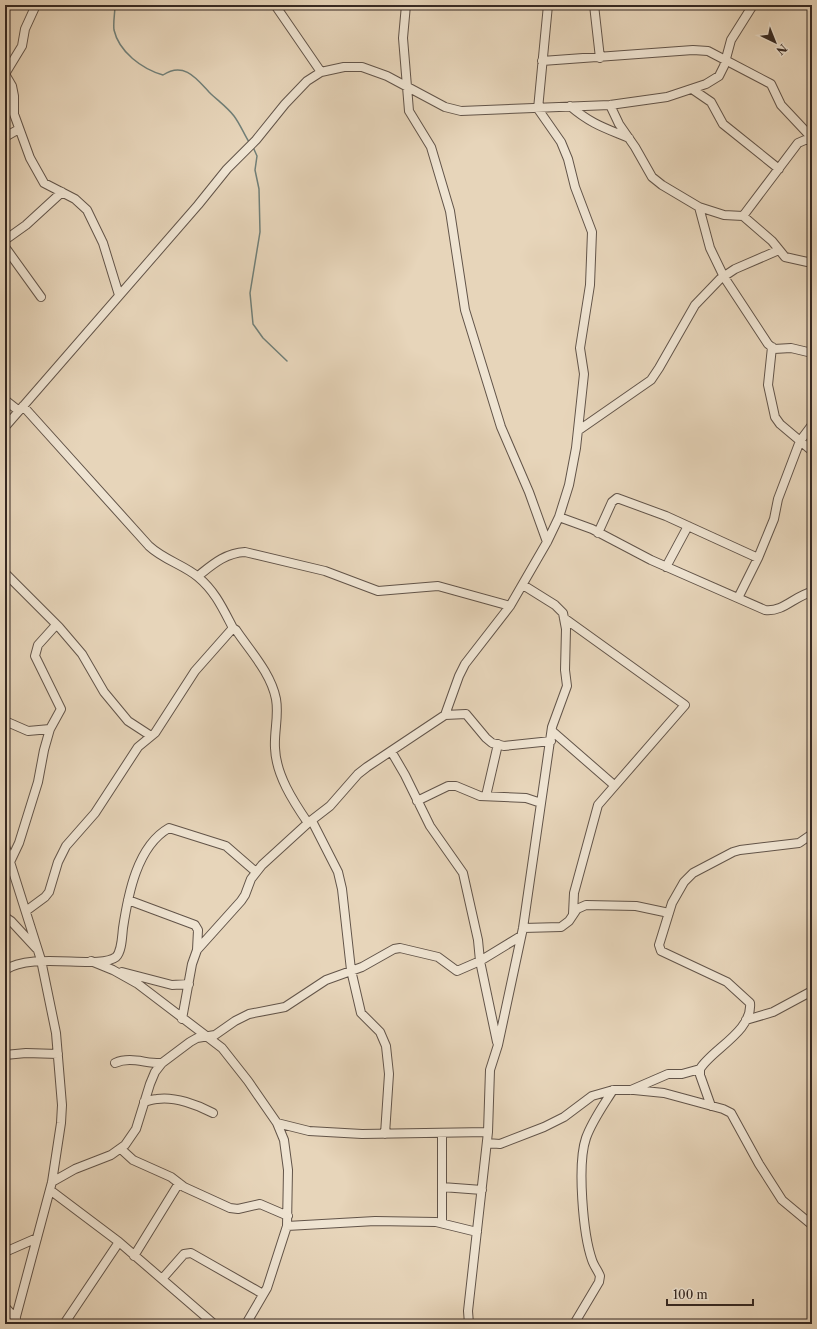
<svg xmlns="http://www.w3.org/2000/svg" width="817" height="1329" viewBox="0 0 817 1329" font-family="'Libre Caslon Text',serif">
  <rect width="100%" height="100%" fill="#e7d5ba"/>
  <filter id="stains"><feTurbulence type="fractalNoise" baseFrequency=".005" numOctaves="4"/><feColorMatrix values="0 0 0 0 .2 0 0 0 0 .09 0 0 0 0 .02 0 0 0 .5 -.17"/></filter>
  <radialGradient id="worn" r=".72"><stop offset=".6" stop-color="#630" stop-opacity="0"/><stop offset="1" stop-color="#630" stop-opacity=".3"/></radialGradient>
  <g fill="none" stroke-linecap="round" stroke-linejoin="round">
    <path stroke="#707f78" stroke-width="1.5" d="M 115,5 C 115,13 113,22 114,30 C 119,52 142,69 163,75 C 184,61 197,79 209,92 C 217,100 227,107 234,116 C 240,124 244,134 249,142
      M 253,147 L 257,156 L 255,170 L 259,189 L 260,232 L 250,293 L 253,324 L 263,338 L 287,361"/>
    <g stroke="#625449" stroke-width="10">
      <path id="minor" d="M 275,5 L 321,72
        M 406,5 L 403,38 L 409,111 L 431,147 L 450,211 L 465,310 L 501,427 L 529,492 L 547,542
        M 594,5 L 600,58
        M 542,61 L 693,50 L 708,51 L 771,84 L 781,105 L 812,138
        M 5,74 L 12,86 L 14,96 L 14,114 L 30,158 L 44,183 L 75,199 L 87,210 L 103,243 L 119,295
        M 5,74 L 22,46 L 25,29 L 36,5
        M 692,89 L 711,102 L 723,124 L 779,169
        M 610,105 L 619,124 L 635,147 L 652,177 L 662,185 L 699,207 L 724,215 L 743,216 L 772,241 L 785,257 L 812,263
        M 570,106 C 591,124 605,128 629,138
        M 5,137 L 19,129
        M 699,207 L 710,248 L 724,277 L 768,344 L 774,349 L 791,348 L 812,353
        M 743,216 L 798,143 L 805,140 L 812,140
        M 5,240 L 26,225 L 62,192
        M 5,247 L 41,297
        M 772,347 L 768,385 L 775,417 L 780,424 L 812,451
        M 5,400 L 19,411
        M 23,406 L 149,546 C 164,560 184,565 198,577 C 215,591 223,609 233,628
        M 5,427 L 198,205 L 227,169 L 256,140 L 285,104 L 307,81 L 321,72 L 344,67 L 362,67 L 387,76 L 445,107 L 461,111 L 610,105 L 667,97 L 706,84 L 719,76 L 724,66 L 731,40 L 753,5
        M 579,430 L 651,380 L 659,368 L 695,305 L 720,279 L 735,269 L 779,250
        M 559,517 L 592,529 L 651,560 L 765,610 C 784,612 794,596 812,592
        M 598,533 L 612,502 L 617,498 L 666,516 L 758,558
        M 666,567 L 688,526
        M 5,573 L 59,627 L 82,654 L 104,692 L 128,721 L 151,736
        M 198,576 C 212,565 225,553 245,552 L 325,571 L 378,591 L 438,586 L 510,606
        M 738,598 L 758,558 L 774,519 L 778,499 L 800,441 L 812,425
        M 564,618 L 685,705 L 598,805 L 574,893 L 573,914
        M 445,715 L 459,676 L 465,664 L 510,606 L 547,542 L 559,517 L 569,485 L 576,448 L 584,374 L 580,348 L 590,285 L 592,232 L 575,187 L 568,159 L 561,142 L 538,109 L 548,5
        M 5,721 L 28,731 L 50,729
        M 552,731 L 614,785
        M 391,751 L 405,775 L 430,826 L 463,873 L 478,940 L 480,961 L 497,1042
        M 486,796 L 498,744
        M 417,801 L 448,786 L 456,786 L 480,796 L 526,798 L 541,803
        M 312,821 L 338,872 L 342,889 L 351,970 L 361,1013 L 380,1032 L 386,1046 L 389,1074 L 385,1134
        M 5,846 L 41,960 L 56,1033 L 62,1105 L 61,1123 L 52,1182 L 14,1324
        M 10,862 L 19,843 L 38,782 L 44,750 L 50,729 L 61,709 L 35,656 L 38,645 L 56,625
        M 128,900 L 195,925 L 198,930 L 197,950
        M 26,911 L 45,897 L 49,892 L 58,862 L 66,846 L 95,813 L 138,747 L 155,733 L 195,671 L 233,628 L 236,630 C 250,651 271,673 276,699 C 279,716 274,731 275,748 C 276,775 293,801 308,823
        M 5,917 L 11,921 L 36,948
        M 523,928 L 561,927 L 569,921 L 577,909 L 586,905 L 636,906 L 669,913
        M 91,961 L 113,970 L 138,984 L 222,1048 L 248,1081 L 277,1123 L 309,1131 L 362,1134 L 488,1132
        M 5,970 C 32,951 99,970 116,957 C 122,951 122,936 123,928 C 128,895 137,846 169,828 L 226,846 L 256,872
        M 122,972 L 172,985 L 189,984
        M 182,1019 L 192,964 L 197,950 L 241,901 L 245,895 L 251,879 L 262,865 L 308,823 L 330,806 L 358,774 L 367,767 L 445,715 L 466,714 L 486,738 L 492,743 L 504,746 L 551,741
        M 746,1020 L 773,1012 L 812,991
        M 5,1055 L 26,1053 L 58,1054
        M 115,1063 C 131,1056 146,1064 162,1063
        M 631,1090 L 668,1074 L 682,1074 L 700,1069
        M 144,1102 C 148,1101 153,1099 157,1099 C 174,1096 198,1105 213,1113
        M 711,1106 L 700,1075 L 700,1069 C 711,1050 753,1031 750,1003 L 727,982 L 661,951 L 659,945 L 672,903 L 684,882 L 693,873 L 733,852 L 740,850 L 799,843 L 812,834
        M 487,1143 L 500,1144 L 544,1127 L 564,1117 L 592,1096 L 613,1090 L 634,1090 L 664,1093 L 723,1109 L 731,1113 L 759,1164 L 782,1200 L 812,1225
        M 121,1149 L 133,1160 L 171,1177 L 184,1187 L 230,1208 L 238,1209 L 260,1204 L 288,1216
        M 52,1182 L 75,1169 L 111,1155 L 125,1145 L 136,1129 L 150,1084 L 155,1072 L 162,1063 L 190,1042 L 197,1038 L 215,1035 L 235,1021 L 249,1014 L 285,1007 L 326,980 L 362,967 L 394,949 L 400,948 L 438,957 L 457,971 L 480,961 L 521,936
        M 442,1187 L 482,1190
        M 50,1190 L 119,1242 L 214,1324
        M 442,1223 L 442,1133
        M 287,1226 L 375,1221 L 436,1222 L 477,1232
        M 5,1252 L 37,1238
        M 134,1256 L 179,1183
        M 162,1279 L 184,1254 L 191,1253 L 263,1294
        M 5,1307 L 16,1319
        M 64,1324 L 119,1242
        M 246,1324 L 267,1288 L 287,1226 L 288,1170 L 284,1140 L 277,1123
        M 469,1324 L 468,1311 L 488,1132 L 490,1070 L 498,1045 L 523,928 L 552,727 L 567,686 L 565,670 L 566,629 L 563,613 L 555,605 L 523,585
        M 574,1324 L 599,1282 L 600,1276 C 598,1271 594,1266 592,1260 C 583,1234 577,1164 586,1138 C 592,1121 603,1106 613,1090"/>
    </g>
    <use href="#minor" stroke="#efe4d2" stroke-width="8"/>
  </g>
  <rect width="817" height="1329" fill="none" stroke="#e7d5ba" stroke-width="20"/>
  <rect x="6" y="6" width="805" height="1317" fill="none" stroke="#362923" stroke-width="2"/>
  <rect x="10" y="10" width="797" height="1309" fill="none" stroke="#362923"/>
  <g transform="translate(775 42) rotate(137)" stroke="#efe4d2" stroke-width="3" paint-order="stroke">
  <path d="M0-3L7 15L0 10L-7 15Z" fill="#362923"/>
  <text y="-6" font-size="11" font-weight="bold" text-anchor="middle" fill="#362923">N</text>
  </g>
  <path d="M667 1299v6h86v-6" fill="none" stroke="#362923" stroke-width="2"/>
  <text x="673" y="1299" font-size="12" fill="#362923" stroke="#efe4d2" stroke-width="3" paint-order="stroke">100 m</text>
  <rect width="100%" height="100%" filter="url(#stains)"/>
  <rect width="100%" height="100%" fill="url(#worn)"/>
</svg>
